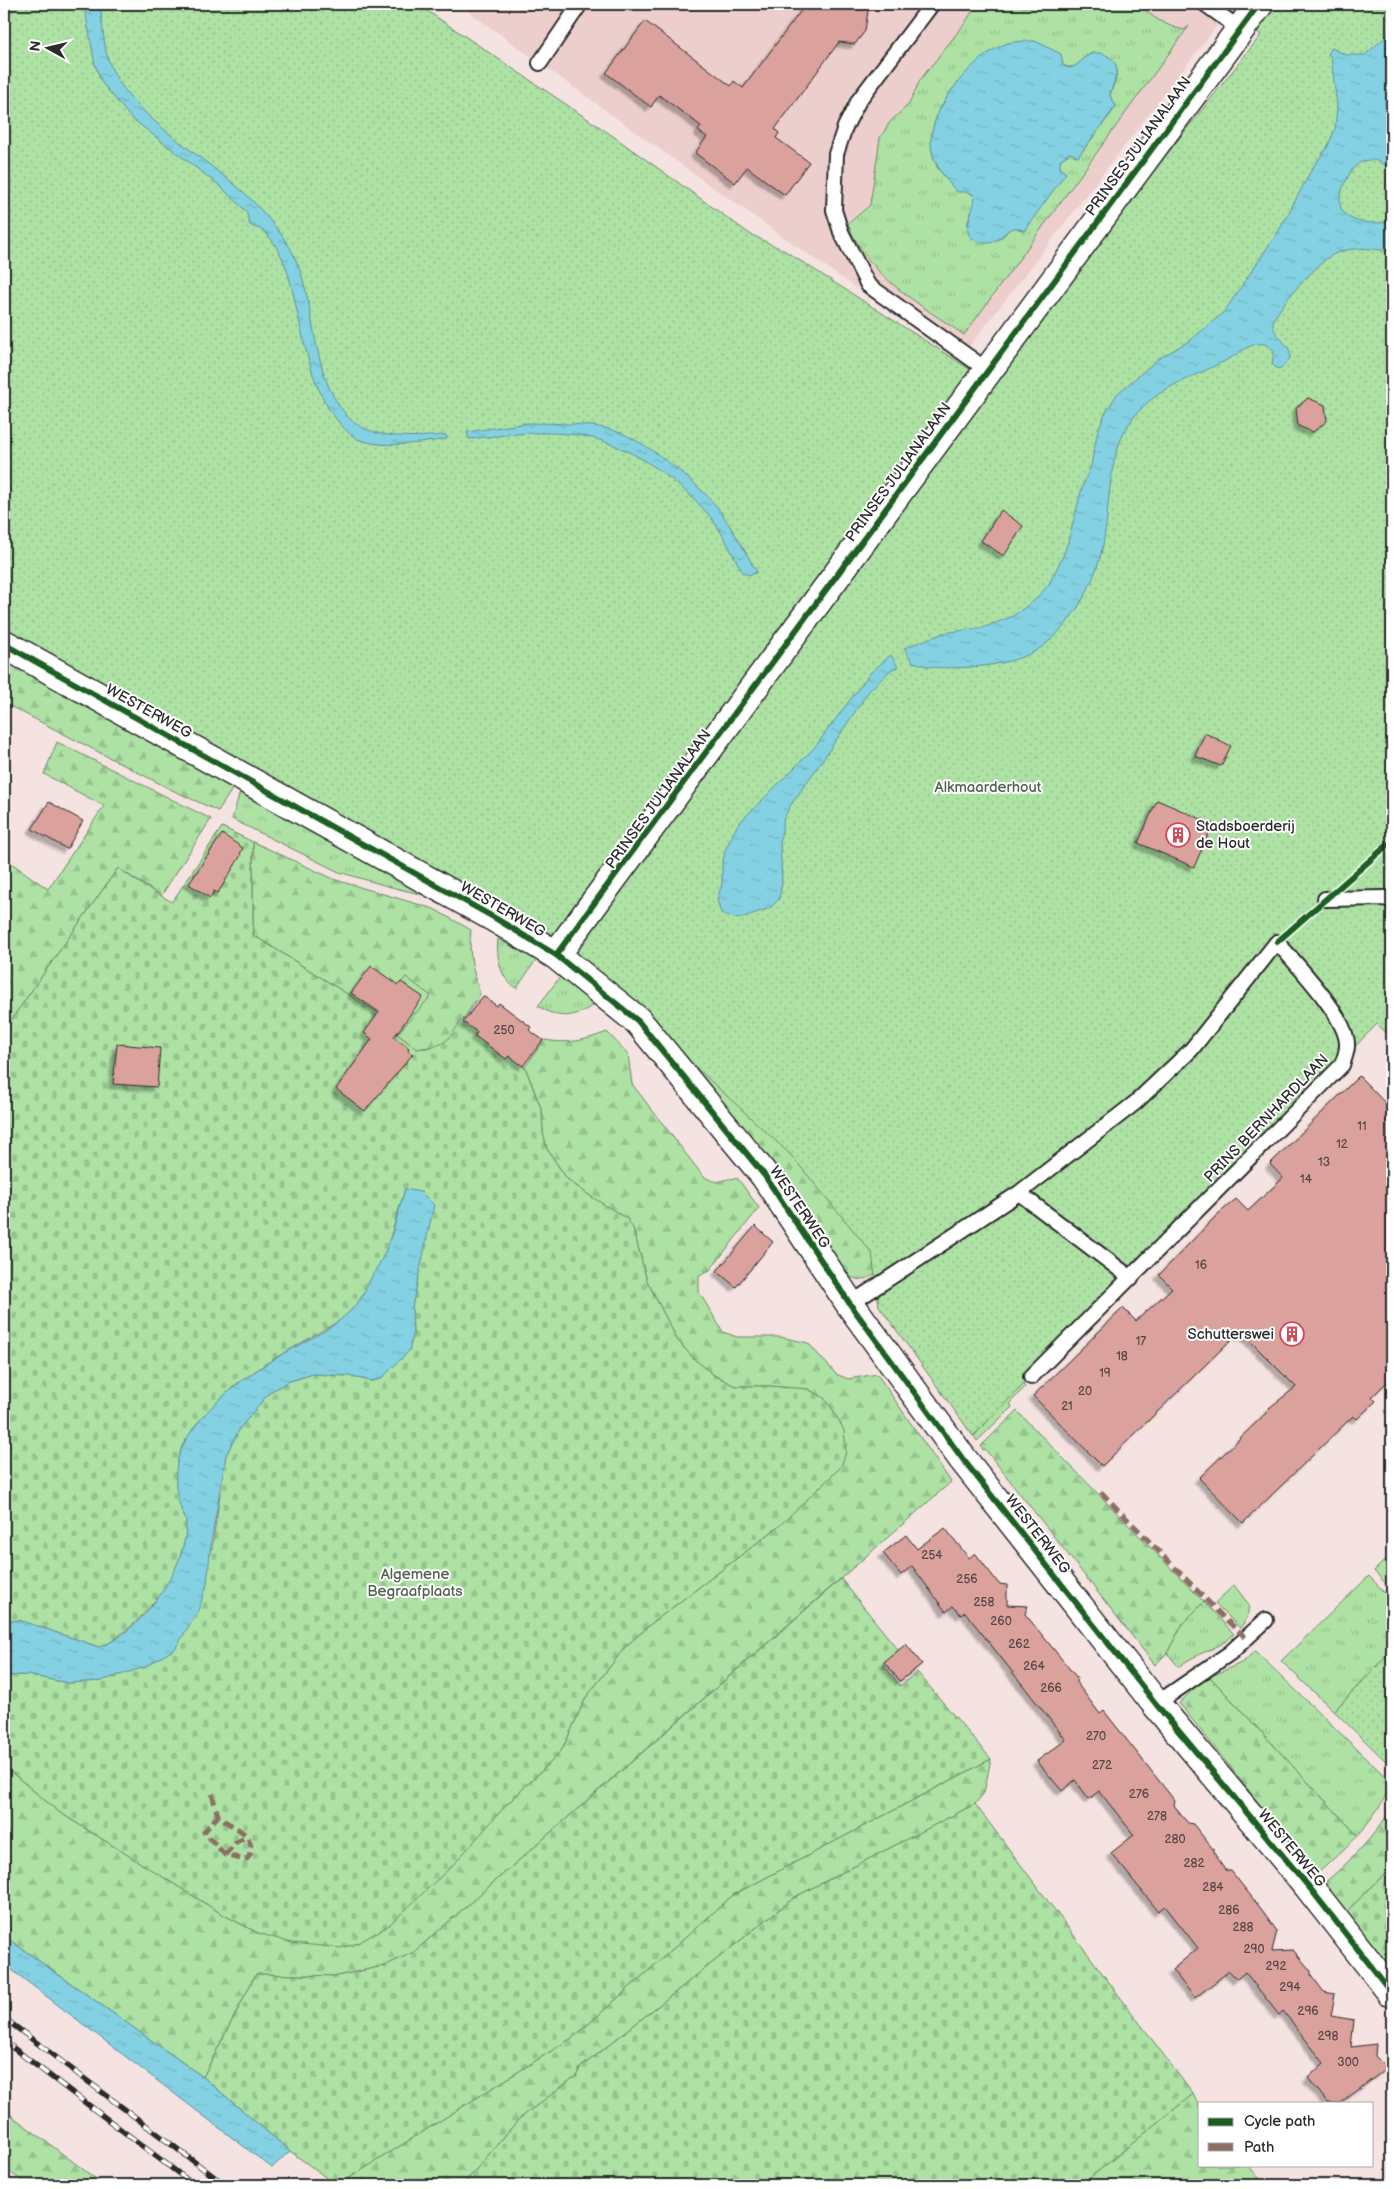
<svg xmlns="http://www.w3.org/2000/svg" width="1396" height="2189" viewBox="0 0 1396 2189" font-family="'Balsamiq Sans',sans-serif">
  <defs>
    <pattern id="grass-tufts" width="24" height="20" patternUnits="userSpaceOnUse" patternTransform="scale(1.25)"><rect width="24" height="20" fill="#ade2a4"/><path d="M3 7l-1-3M5 7V3M7 7l1-3M15 17l-1-3M17 17v-4M19 17l1-3" fill="none" stroke="#95c28d"/></pattern>
    <pattern id="forest-firs" width="22" height="20" patternUnits="userSpaceOnUse" patternTransform="scale(1.25)"><rect width="22" height="20" fill="#ade2a4"/><path d="M5 1l3.5 6h-7zM16 11l3.5 6h-7z" fill="#95c28d"/></pattern>
    <pattern id="cemetery-stones" width="16" height="16" patternUnits="userSpaceOnUse" patternTransform="scale(1.25)"><rect width="16" height="16" fill="#ade2a4"/><path d="M2 7V4a2 2 0 0 1 4 0v3zM10 15v-3a2 2 0 0 1 4 0v3z" fill="#95c28d"/></pattern>
    <pattern id="park-dots" width="8" height="8" patternUnits="userSpaceOnUse" patternTransform="scale(1.25)"><rect width="8" height="8" fill="#ade2a4"/><path d="M2 2h.1M6 6h.1" fill="none" stroke="#95c28d" stroke-width="1.8" stroke-linecap="round"/></pattern>
    <pattern id="water-ripples" width="26" height="14" patternUnits="userSpaceOnUse" patternTransform="scale(1.25)"><rect width="26" height="14" fill="#83d1e2"/><path d="M2 4q2-2 4 0t4 0M15 11q2-2 4 0t4 0" fill="none" stroke="#71b4c2"/></pattern>
    <filter id="shadow"><feDropShadow dx="-4.5" dy="4.5" stdDeviation="1" flood-color="#0004"/></filter>
  </defs>
  <rect width="100%" height="100%" fill="#f4e3e1"/>
  <filter id="ink" filterUnits="userSpaceOnUse"><feTurbulence type="fractalNoise" baseFrequency=".02" numOctaves="2"/><feDisplacementMap in="SourceGraphic" scale="10" xChannelSelector="R" yChannelSelector="G"/><feConvolveMatrix kernelMatrix="1 2 1 2 8 2 1 2 1" color-interpolation-filters="sRGB"/></filter>
  <g filter="url(#ink)">
    <path fill="#eccfcc" d="M 458,4 L 1234,4 L 959,360 L 715,189 Z"/>
    <path fill="url(#grass-tufts)" stroke="#6c8668" fill-rule="evenodd" d="M 977,4 L 1139,4 C 1151,17 1166,26 1184,30 L 1189,26 L 964,335 C 920,304 868,277 848,224 L 870,205 L 880,138 L 890,122 L 909,104 L 920,80 L 965,23 ZM 1092,53 C 1106,53 1120,61 1116,77 C 1115,84 1111,89 1110,96 L 1116,107 L 1078,157 L 1070,153 L 1060,160 L 1059,165 L 1062,170 L 1024,231 L 1014,227 C 1007,229 1007,233 1002,237 C 999,240 989,242 984,242 C 980,243 976,240 974,238 C 957,218 981,211 974,195 C 962,189 948,181 939,170 C 936,167 935,160 934,156 C 926,130 939,109 953,88 L 1061,59 L 1063,65 C 1076,72 1081,59 1092,53 Z
      M 240,792 L 424,895 L 387,886 L 339,872 L 232,819 Z
      M 498,939 L 536,960 L 517,988 C 500,981 496,955 498,939 Z
      M 560,977 L 593,1000 L 594,1003 L 592,1006 C 571,1019 559,1019 538,1006 Z
      M 1021,1380 L 1025,1387 L 1010,1403 L 1012,1407 L 977,1441 L 974,1436 C 991,1418 1005,1399 1021,1380 Z
      M 1392,1553 L 1392,1590 L 1374,1571 Z
      M 1369,1576 L 1392,1601 L 1392,1650 L 1334,1711 L 1281,1661 Z
      M 1234,1585 L 1249,1605 L 1247,1619 L 1240,1628 L 1215,1603 Z
      M 1204,1602 L 1234,1634 C 1220,1650 1195,1652 1179,1667 L 1167,1653 L 1183,1623 Z
      M 1255,1651 L 1390,1781 C 1389,1798 1368,1822 1358,1836 L 1210,1677 L 1243,1662 Z"/>
    <path fill="url(#forest-firs)" stroke="#6c8668" d="M 13,665 L 233,788 L 218,811 L 174,791 L 4,703 L 4,668 Z
      M 57,742 L 211,819 L 161,896 L 118,868 L 4,1030 L 4,858 L 48,889 L 104,806 L 44,774 Z
      M 253,842 L 336,880 L 434,909 L 471,930 C 468,953 473,971 480,994 L 451,1039 L 442,1045 L 417,1049 L 397,1034 L 406,977 L 376,1012 L 253,935 Z
      M 669,993 L 887,1266 C 872,1276 863,1286 846,1274 L 761,1152 L 708,1083 L 647,1012 Z
      M 607,1032 L 628,1054 L 632,1084 L 703,1176 C 722,1188 722,1176 738,1179 L 759,1208 L 710,1270 L 699,1275 L 699,1292 L 723,1332 L 737,1337 L 781,1337 L 808,1343 L 836,1374 L 848,1379 L 877,1374 L 951,1482 L 414,1952 L 384,1966 L 337,1976 L 256,1974 L 203,2077 L 4,1936 L 4,1766 L 59,1812 L 222,1914 L 258,1933 L 506,1805 L 552,1761 L 563,1748 L 585,1699 L 625,1647 L 652,1623 L 778,1527 L 824,1398 L 808,1389 L 769,1386 L 735,1386 L 714,1375 L 694,1359 L 678,1341 L 647,1281 L 633,1228 L 567,1179 L 547,1149 L 543,1133 L 542,1111 L 525,1067 L 544,1040 C 569,1044 584,1041 607,1032 Z
      M 1017,1411 L 1204,1602 L 1183,1623 L 1167,1653 L 1155,1665 L 985,1449 L 983,1450 L 981,1446 Z
      M 1210,1677 L 1358,1836 L 1316,1875 L 1179,1703 L 1200,1683 Z
      M 991,1759 L 984,1793 L 975,1804 L 795,1897 L 580,2068 L 577,2075 L 519,2119 L 463,2185 L 338,2185 L 575,2036 L 733,1895 Z
      M 1392,1808 L 1392,1867 L 1346,1912 L 1323,1884 C 1351,1861 1373,1838 1392,1808 Z
      M 1193,2094 L 1200,2108 L 1200,2165 L 1248,2165 L 1265,2185 L 1144,2185 L 1140,2181 L 1136,2185 L 1081,2185 Z
      M 4,2110 L 104,2185 L 28,2185 L 4,2168 Z"/>
    <path fill="url(#cemetery-stones)" stroke="#6c8668" d="M 222,827 L 253,842 L 253,935 L 376,1012 L 406,977 L 431,996 L 397,1034 L 417,1049 C 445,1046 449,1042 462,1018 L 525,1067 L 542,1111 L 543,1133 L 547,1149 L 567,1179 L 587,1194 L 626,1218 L 633,1228 L 647,1281 L 678,1341 L 694,1359 L 714,1375 L 735,1386 L 769,1386 L 808,1389 L 824,1398 L 833,1410 L 844,1430 L 846,1452 L 841,1467 L 778,1527 L 652,1623 L 625,1647 L 585,1699 L 563,1748 L 552,1761 L 506,1805 L 455,1863 L 388,1926 L 358,1943 L 341,1948 L 292,1943 L 258,1933 L 222,1914 L 59,1812 L 4,1766 L 4,1676 L 28,1675 L 68,1683 L 101,1681 L 211,1554 L 226,1455 L 240,1427 L 270,1392 L 290,1381 L 313,1374 L 349,1376 L 371,1381 L 381,1379 L 409,1350 L 413,1335 L 412,1307 L 418,1277 L 405,1189 L 386,1251 L 359,1302 L 342,1319 L 267,1363 L 234,1386 L 197,1423 L 182,1446 L 177,1465 L 181,1509 L 187,1521 L 186,1537 L 178,1564 L 168,1586 L 134,1624 L 108,1644 L 99,1647 L 22,1621 L 4,1620 L 4,1030 L 118,868 L 141,884 L 172,902 Z
      M 841,1579 L 899,1651 L 883,1664 L 900,1686 L 917,1672 L 991,1759 L 733,1895 L 575,2036 L 338,2185 L 336,2185 L 290,2151 L 203,2077 L 256,1974 L 337,1976 L 384,1966 L 414,1952 Z
      M 975,1804 L 1193,2094 L 1081,2185 L 463,2185 L 519,2119 L 577,2075 L 580,2068 L 795,1897 Z
      M 1392,1867 L 1392,1969 L 1346,1912 Z"/>
    <path fill="url(#park-dots)" stroke="#6c8668" d="M 4,4 L 417,4 L 610,134 L 750,234 L 785,251 L 993,384 L 1096,244 L 1261,35 L 1220,4 L 1392,4 L 1392,1038 L 1377,1024 L 973,1436 L 879,1306 L 872,1253 L 790,1154 L 561,943 L 4,628 Z
      M 1392,1650 L 1392,1767 L 1334,1711 Z"/>
    <path fill="url(#water-ripples)" stroke="#608f99" d="M 84,4 L 100,4 C 103,24 103,49 111,67 C 129,110 190,148 225,177 C 247,193 267,215 283,237 C 321,288 304,369 348,417 C 371,441 416,437 446,435 L 447,439 C 420,443 387,449 360,440 C 351,437 343,427 337,420 C 313,391 305,347 297,311 C 291,283 286,256 267,234 C 263,229 255,228 250,225 L 246,211 L 220,186 L 131,118 L 102,83 L 95,65 Z
      M 1392,31 L 1392,171 C 1385,164 1374,157 1364,161 C 1354,165 1350,172 1346,181 C 1325,220 1362,227 1392,221 L 1392,252 C 1373,248 1351,246 1332,255 C 1319,262 1274,310 1273,323 C 1272,334 1287,342 1290,352 L 1290,358 L 1281,369 L 1276,368 L 1272,364 L 1274,351 C 1260,335 1246,349 1232,357 C 1201,375 1165,383 1140,410 C 1103,448 1113,506 1101,554 C 1092,588 1074,620 1047,643 C 1022,666 963,670 931,667 C 924,666 919,663 913,662 L 904,648 L 944,633 L 985,627 L 1013,616 L 1035,600 L 1049,584 L 1063,556 L 1068,542 L 1082,488 L 1091,465 L 1098,430 L 1105,414 L 1117,394 L 1158,359 L 1191,340 L 1224,312 L 1280,229 L 1313,167 L 1327,148 L 1335,129 L 1337,106 L 1331,57 L 1328,54 L 1332,48 L 1346,55 L 1365,55 Z
      M 1035,41 L 1061,54 L 1063,65 L 1069,68 C 1078,67 1080,60 1087,56 C 1093,52 1100,52 1106,55 C 1126,65 1112,82 1110,96 L 1116,106 L 1078,157 L 1070,153 L 1060,160 L 1060,168 L 1066,173 L 1024,231 C 1006,219 1003,246 984,243 C 951,238 979,207 974,195 L 968,192 L 957,192 C 945,178 933,165 931,146 C 928,109 974,54 1008,43 C 1016,41 1026,41 1035,41 Z
      M 527,423 C 557,424 593,422 621,433 C 649,444 699,484 717,507 C 732,527 744,550 757,572 L 751,575 L 743,573 C 732,554 723,532 708,514 C 677,478 625,441 576,435 C 541,430 505,435 469,439 L 467,432 Z
      M 891,655 L 898,667 L 892,669 L 869,691 L 824,758 L 790,806 L 784,818 L 780,841 L 782,882 L 779,899 L 770,908 L 738,919 L 721,913 L 717,900 L 722,884 L 722,865 L 726,848 L 738,824 L 814,748 L 871,672 Z
      M 405,1189 L 421,1192 L 434,1205 L 412,1307 L 413,1335 L 409,1351 L 381,1379 L 371,1381 L 349,1376 L 313,1374 L 290,1381 L 270,1392 L 240,1428 L 226,1455 L 211,1543 L 207,1584 L 198,1611 L 175,1649 L 145,1667 L 101,1681 L 68,1683 L 28,1675 L 4,1676 L 4,1620 L 22,1621 L 99,1647 C 140,1634 188,1567 186,1524 C 186,1518 182,1512 180,1506 C 173,1483 174,1459 187,1438 C 212,1398 253,1371 293,1348 C 316,1336 341,1324 357,1303 C 363,1297 366,1288 370,1280 C 375,1270 382,1261 386,1250 C 394,1231 399,1209 405,1189 Z
      M 4,1936 L 203,2077 L 290,2151 L 272,2168 L 4,1964 Z"/>
    <path fill="#dba19c" stroke="#2b2b2b" filter="url(#shadow)" d="M 806,4 L 869,4 L 865,31 L 855,44 L 839,42 L 775,129 L 779,133 L 776,138 L 809,162 L 785,195 L 747,167 L 735,183 L 695,153 L 707,137 L 698,131 L 701,126 L 659,95 L 651,107 L 606,73 L 645,21 L 731,86 L 734,81 L 743,88 Z
      M 1308,398 L 1325,405 L 1327,421 L 1313,432 L 1298,426 L 1296,408 Z
      M 1001,510 L 1023,526 L 1004,556 L 981,541 Z
      M 1205,733 L 1231,746 L 1221,766 L 1195,756 Z
      M 1157,800 L 1213,824 L 1194,867 L 1138,843 Z
      M 49,802 L 83,821 L 67,849 L 32,829 Z
      M 222,834 L 243,848 L 240,854 L 241,855 L 218,893 L 214,891 L 210,898 L 189,884 Z
      M 371,966 L 398,985 L 401,982 L 423,997 L 394,1037 L 409,1048 L 408,1051 L 413,1054 L 365,1111 L 336,1089 L 372,1039 L 364,1033 L 379,1012 L 351,993 Z
      M 483,996 L 497,1006 L 499,1003 L 531,1027 L 529,1030 L 543,1040 L 523,1066 L 509,1056 L 506,1059 L 475,1036 L 477,1032 L 463,1022 Z
      M 117,1044 L 160,1048 L 157,1087 L 113,1084 Z
      M 1359,1076 L 1392,1110 L 1392,1377 L 1372,1397 L 1376,1401 L 1357,1419 L 1353,1416 L 1243,1523 L 1199,1478 L 1270,1409 L 1269,1408 L 1296,1387 L 1240,1331 L 1102,1466 L 1033,1396 L 1123,1308 L 1136,1321 L 1172,1288 L 1159,1275 L 1217,1215 L 1236,1199 L 1248,1211 L 1283,1178 L 1270,1164 Z
      M 755,1226 L 773,1242 L 736,1287 L 717,1271 Z
      M 945,1528 L 969,1558 L 975,1553 L 999,1584 L 1007,1585 L 1007,1605 L 1028,1606 L 1025,1614 L 1077,1678 L 1076,1682 L 1100,1714 L 1104,1711 L 1175,1801 L 1174,1805 L 1181,1815 L 1188,1823 L 1193,1824 L 1213,1849 L 1213,1852 L 1227,1871 L 1231,1871 L 1262,1910 L 1277,1931 L 1272,1951 L 1293,1950 L 1311,1971 L 1311,1975 L 1324,1992 L 1335,1994 L 1331,2016 L 1354,2020 L 1351,2047 L 1376,2044 L 1375,2056 L 1387,2068 L 1341,2103 L 1328,2103 L 1308,2078 L 1324,2063 L 1283,2011 L 1279,2015 L 1245,1972 L 1237,1979 L 1229,1971 L 1195,1998 L 1172,1970 L 1198,1948 L 1165,1906 L 1158,1911 L 1111,1853 L 1134,1835 L 1099,1791 L 1089,1799 L 1075,1780 L 1062,1791 L 1037,1761 L 1066,1740 L 965,1612 L 961,1615 L 953,1606 L 946,1612 L 912,1566 L 901,1575 L 883,1553 L 906,1535 L 917,1549 Z
      M 906,1644 L 922,1664 L 900,1681 L 884,1662 Z"/>
    <g fill="none" stroke-linecap="round" stroke-linejoin="round">
      <g stroke="#2b2b2b" stroke-width="18">
        <path id="service" d="M 932,4 L 859,100 L 845,127 L 836,154 L 834,210 L 841,232 L 868,285 L 987,370
          M 1205,4 L 1240,29
          M 540,63 L 580,4
          M 1325,899 L 1385,898 L 1392,901
          M 1019,1193 L 1131,1278
          M 850,1304 L 1019,1193 L 1135,1103 L 1191,1050 L 1277,942 C 1295,963 1349,1019 1347,1046 C 1347,1052 1344,1059 1342,1065 L 1031,1377
          M 1156,1704 L 1230,1653 L 1266,1620"/>
      </g>
      <g stroke="#2b2b2b" stroke-width="31">
        <path id="tertiary" d="M 4,644 L 495,918 L 556,955 L 638,1021 L 765,1176 L 850,1304 L 962,1458 L 1156,1704 L 1309,1887 L 1392,1993
          M 556,955 L 1259,4"/>
      </g>
      <use href="#service" stroke="#fff" stroke-width="14"/>
      <use href="#tertiary" stroke="#fff" stroke-width="28"/>
      <g stroke="#2b2b2b" stroke-width="5.5">
        <path id="rail" d="M 4,2018 L 225,2185
          M 4,2041 L 194,2185"/>
      </g>
      <use href="#rail" stroke="#fff" stroke-width="4" stroke-dasharray="11" stroke-linecap="butt"/>
      <path stroke="#8d6e63" stroke-width="5" stroke-dasharray="10 5" stroke-linecap="butt" d="M 1101,1492 L 1221,1615 L 1246,1638
        M 212,1794 L 218,1816 C 230,1827 252,1831 251,1850 C 250,1856 249,1858 245,1860 L 225,1855 L 204,1832 L 218,1816
        M 225,1855 L 236,1842 L 247,1837"/>
      <g stroke="#fff" stroke-width="9">
        <path id="cycleway" d="M 4,644 L 495,918 L 556,955 L 638,1021 L 765,1176 L 850,1304 L 962,1458 L 1156,1704 L 1309,1887 L 1392,1993
          M 1277,942 L 1392,841
          M 556,955 L 1259,4"/>
      </g>
      <use href="#cycleway" stroke="#1b5e20" stroke-width="6"/>
    </g>
  </g>
  <defs>
    <g id="building-ring" transform="scale(1.25)"><circle r="9.5" fill="#fff" stroke="#d1495b" stroke-width="1.5"/><path d="M-4-6H4V6H1V3H-1V6H-4ZM-2.5-4.3h1.7v1.8h-1.7ZM.8-4.3h1.7v1.8H.8ZM-2.5-1h1.7V.8h-1.7ZM.8-1h1.7V.8H.8Z" fill="#d1495b"/></g>
  </defs>
  <g fill-rule="evenodd">
    <use href="#building-ring" x="1178" y="835"/>
    <use href="#building-ring" x="1292" y="1334"/>
  </g>
  <g text-anchor="middle" stroke-width="4" stroke-linejoin="round" paint-order="stroke">
    <g font-size="12" fill="#574847">
      <text x="504" y="1034">250</text>
      <text x="1362" y="1130">11</text>
      <text x="1342" y="1148">12</text>
      <text x="1324" y="1166">13</text>
      <text x="1306" y="1183">14</text>
      <text x="1201" y="1269">16</text>
      <text x="1141" y="1345">17</text>
      <text x="1122" y="1360">18</text>
      <text x="1105" y="1377">19</text>
      <text x="1085" y="1395">20</text>
      <text x="1067" y="1410">21</text>
      <text x="932" y="1559">254</text>
      <text x="967" y="1583">256</text>
      <text x="984" y="1606">258</text>
      <text x="1001" y="1625">260</text>
      <text x="1019" y="1648">262</text>
      <text x="1034" y="1670">264</text>
      <text x="1051" y="1692">266</text>
      <text x="1096" y="1740">270</text>
      <text x="1102" y="1769">272</text>
      <text x="1139" y="1798">276</text>
      <text x="1157" y="1820">278</text>
      <text x="1175" y="1843">280</text>
      <text x="1194" y="1867">282</text>
      <text x="1213" y="1891">284</text>
      <text x="1229" y="1914">286</text>
      <text x="1243" y="1931">288</text>
      <text x="1254" y="1953">290</text>
      <text x="1276" y="1970">292</text>
      <text x="1290" y="1991">294</text>
      <text x="1308" y="2015">296</text>
      <text x="1328" y="2040">298</text>
      <text x="1348" y="2066">300</text>
    </g>
    <g font-size="15" fill="#2b2b2b" stroke="#fff">
      <text transform="translate(1138 146) rotate(-54)" y="5">PRINSES JULIANALAAN</text>
      <text transform="translate(898 472) rotate(-54)" y="5">PRINSES JULIANALAAN</text>
      <text transform="translate(149 711) rotate(29)" y="5">WESTERWEG</text>
      <text transform="translate(658 799) rotate(-54)" y="5">PRINSES JULIANALAAN</text>
      <text transform="translate(503 909) rotate(30)" y="5">WESTERWEG</text>
      <text transform="translate(1266 1118) rotate(-46)" y="5">PRINS BERNHARDLAAN</text>
      <text transform="translate(800 1207) rotate(56)" y="5">WESTERWEG</text>
      <text transform="translate(1038 1534) rotate(52)" y="5">WESTERWEG</text>
      <text transform="translate(1292 1848) rotate(50)" y="5">WESTERWEG</text>
    </g>
    <g font-size="15" fill="#52624f" stroke="#fff">
      <text x="988" y="792">Alkmaarderhout</text>
      <text x="415" y="1579">Algemene<tspan x="415" dy="17">Begraafplaats</tspan></text>
    </g>
    <g font-size="15" fill="#2b2b2b" stroke="#fff" text-anchor="start">
      <text x="1196" y="831">Stadsboerderij<tspan x="1196" dy="17">de Hout</tspan></text>
      <text x="1274" y="1339" text-anchor="end">Schutterswei</text>
    </g>
  </g>
  <rect width="1396" height="2189" fill="none" stroke="#fff" stroke-width="20"/>
  <rect x="10" y="10" width="1376" height="2169" fill="none" stroke="#2b2b2b" stroke-width="2" filter="url(#ink)"/>
  <rect x="1198" y="2102" width="175" height="65" fill="#ffffff" stroke="#aaaaaa"/>
  <rect x="1208" y="2118" width="25" height="8" fill="#1b5e20" stroke="#aaaaaa"/>
  <text x="1244" y="2126" font-size="15" fill="#2b2b2b">Cycle path</text>
  <rect x="1208" y="2143" width="25" height="8" fill="#8d6e63" stroke="#aaaaaa"/>
  <text x="1244" y="2152" font-size="15" fill="#2b2b2b">Path</text>
  <g transform="translate(48 48) rotate(278)" stroke="#ffffff" stroke-width="4" paint-order="stroke">
  <path d="M0-4L9 19L0 12L-9 19Z" fill="#2b2b2b"/>
  <text y="-8" font-size="14" font-weight="bold" text-anchor="middle" fill="#2b2b2b">N</text>
  </g>
</svg>
